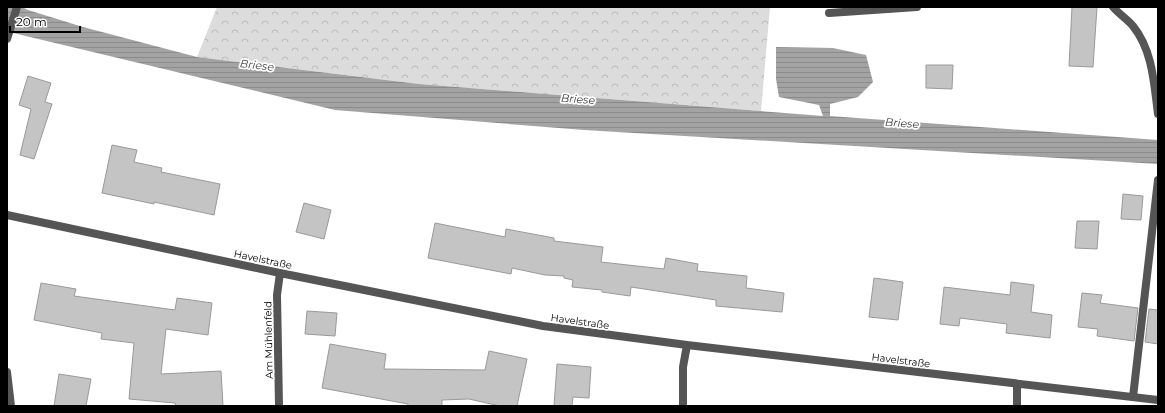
<svg xmlns="http://www.w3.org/2000/svg" width="1165" height="413" viewBox="0 0 1165 413" font-family="Montserrat,sans-serif">
  <defs>
    <pattern id="forest-crowns" width="20" height="18" patternUnits="userSpaceOnUse"><rect width="20" height="18" fill="#dcdcdc"/><path d="M2 6a3 3 0 1 1 6 0M12 15a3 3 0 1 1 6 0" fill="none" stroke="#bbb"/></pattern>
    <pattern id="water-rules" width="6" height="5" patternUnits="userSpaceOnUse"><rect width="6" height="5" fill="#a3a3a3"/><path d="M0 2.5h6" fill="none" stroke="#8b8b8b"/></pattern>
  </defs>
  <rect width="100%" height="100%" fill="#fff"/>
  <path fill="url(#forest-crowns)" d="M 217,7 L 770,7 L 761,111 L 419,84 L 197,57 Z"/>
  <path fill="url(#water-rules)" d="M 7,7 L 22,7 L 28,10 L 83,27 L 197,57 L 419,84 L 823,116 L 819,105 L 779,97 L 776,79 L 776,47 L 833,48 L 866,55 L 873,82 L 858,97 L 830,104 L 830,116 L 1158,140 L 1158,164 L 584,130 L 335,110 L 9,32 L 7,31 Z"/>
  <path fill="#c4c4c4" stroke="#999" d="M 1072,7 L 1097,7 L 1093,67 L 1069,66 Z
    M 926,65 L 953,65 L 952,89 L 926,88 Z
    M 28,76 L 51,83 L 45,102 L 52,104 L 34,159 L 20,155 L 31,109 L 19,105 Z
    M 112,145 L 137,150 L 134,162 L 162,168 L 161,172 L 220,184 L 214,215 L 154,202 L 154,204 L 102,193 Z
    M 1123,194 L 1143,196 L 1141,220 L 1121,219 Z
    M 304,203 L 331,210 L 324,239 L 296,232 Z
    M 1077,221 L 1099,221 L 1097,249 L 1075,248 Z
    M 435,223 L 505,237 L 506,229 L 554,238 L 554,241 L 603,247 L 601,262 L 664,269 L 666,258 L 698,264 L 697,271 L 747,276 L 746,288 L 784,293 L 782,312 L 716,306 L 716,300 L 631,287 L 630,296 L 602,292 L 602,290 L 572,287 L 573,280 L 564,278 L 564,276 L 545,275 L 512,268 L 511,274 L 428,258 Z
    M 874,278 L 903,282 L 898,320 L 869,317 Z
    M 1011,282 L 1034,285 L 1031,312 L 1052,315 L 1050,338 L 1006,333 L 1007,324 L 960,318 L 959,326 L 940,324 L 944,287 L 1010,295 Z
    M 41,283 L 76,289 L 74,296 L 175,310 L 177,298 L 212,303 L 208,335 L 166,329 L 161,374 L 221,371 L 223,406 L 176,406 L 175,403 L 129,399 L 134,343 L 101,339 L 102,333 L 34,320 Z
    M 1082,293 L 1102,295 L 1100,303 L 1138,308 L 1134,341 L 1097,336 L 1098,329 L 1078,327 Z
    M 1149,309 L 1158,310 L 1158,344 L 1145,342 Z
    M 307,311 L 337,313 L 335,336 L 305,334 Z
    M 330,344 L 386,354 L 384,369 L 485,370 L 489,351 L 527,359 L 517,406 L 500,406 L 469,399 L 442,400 L 442,406 L 408,406 L 408,404 L 322,388 Z
    M 557,364 L 591,367 L 589,398 L 573,397 L 572,406 L 554,406 Z
    M 59,374 L 91,379 L 86,406 L 54,406 Z"/>
  <g fill="none" stroke-linecap="round" stroke-linejoin="round">
    <path stroke="#555" stroke-width="8" d="M 1113,7 C 1119,14 1127,19 1133,26 C 1153,51 1154,84 1158,114
      M 829,13 L 917,7
      M 7,372 L 11,406
      M 1133,397 L 1158,180"/>
    <path stroke="#555" stroke-width="8" d="M 7,39 L 17,7
      M 7,215 L 280,273 L 543,326 L 687,345 L 1158,400
      M 279,406 L 277,295 L 280,273
      M 683,406 L 683,367 L 687,345
      M 1017,406 L 1017,384"/>
  </g>
  <g text-anchor="middle" stroke-width="3.5" stroke-linejoin="round" paint-order="stroke">
    <g font-size="10" fill="#000" stroke="#fff">
      <text transform="translate(263 259) rotate(12)" y="4">Havelstraße</text>
      <text transform="translate(580 321) rotate(8)" y="4">Havelstraße</text>
      <text transform="translate(268 340) rotate(-91)" y="4">Am Mühlenfeld</text>
      <text transform="translate(901 360) rotate(7)" y="4">Havelstraße</text>
    </g>
    <g font-size="11" font-style="italic" fill="#444" stroke="#fff">
      <text transform="translate(257 65) rotate(7)" y="4">Briese</text>
      <text transform="translate(578 99) rotate(4)" y="4">Briese</text>
      <text transform="translate(902 123) rotate(4)" y="4">Briese</text>
    </g>
  </g>
  <rect width="1165" height="413" fill="none" stroke="#000000" stroke-width="16"/>
  <path d="M10 26v6h70v-6" fill="none" stroke="#000000" stroke-width="2"/>
  <text x="16" y="26" font-size="12" fill="#000000" stroke="#ffffff" stroke-width="3" paint-order="stroke">20 m</text>
</svg>
